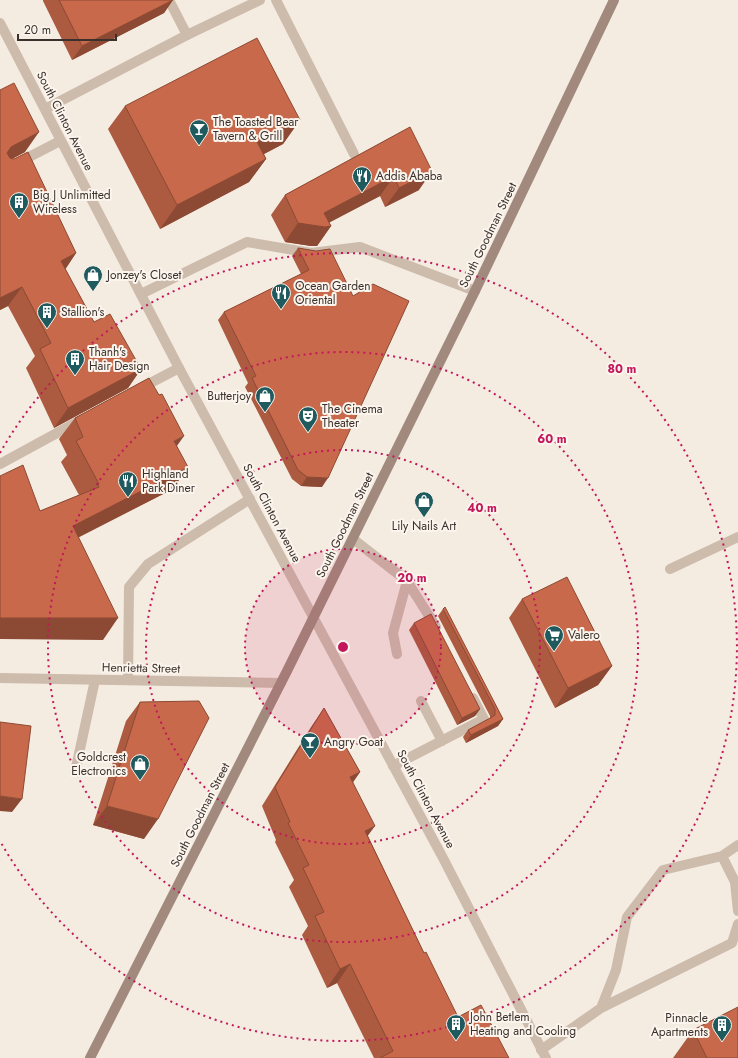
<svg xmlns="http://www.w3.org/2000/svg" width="738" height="1058" viewBox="0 0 738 1058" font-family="Jost,sans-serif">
  <rect width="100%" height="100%" fill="#f4ebe1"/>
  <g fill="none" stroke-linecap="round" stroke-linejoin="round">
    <path stroke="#cdbbac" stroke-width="10" d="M 169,0 L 187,35
      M 276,0 L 354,154
      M 141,294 L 247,242 L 311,253 L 360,247 L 475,291
      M 353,539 L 407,581 L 436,627
      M 670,569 L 738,537
      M 397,654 L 393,633 L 407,581
      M 128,680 L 129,587 L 148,564 L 250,499
      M 421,701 L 442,741
      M 393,766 L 484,719 L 473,698
      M 75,772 L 95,680
      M 722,856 L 735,882 L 738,911
      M 601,1008 L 616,970 L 627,917 L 663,870 L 722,856 L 738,845
      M 541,1050 L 601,1008 L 732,943 L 738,924"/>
    <path stroke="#cdbbac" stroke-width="10" d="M 0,172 L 60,141
      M 139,389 L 179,368
      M 0,464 L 79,421
      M 0,678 L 281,683"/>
    <path stroke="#cdbbac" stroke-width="10" d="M 0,23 L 179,368 L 443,858 L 546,1058
      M 45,109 L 187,35 L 260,0"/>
    <path stroke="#a18a7d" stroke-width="10" d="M 90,1058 L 287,671 L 475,291 L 614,0"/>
  </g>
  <path fill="#ac5a40" d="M 43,0 L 173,0 L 164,13 L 72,60 L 43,1 Z
    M 0,90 L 25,152 L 12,159 L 76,253 L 65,269 L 94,322 L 141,369 L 128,388 L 54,428 L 26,368 L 35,356 L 8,306 L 0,310 Z
    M 125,106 L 300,120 L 283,144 L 264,154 L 266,159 L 249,182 L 160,229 L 108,129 Z
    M 410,127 L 419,190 L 385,207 L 380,196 L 329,222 L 331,226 L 317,246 L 311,246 L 285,242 L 271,215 L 285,195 Z
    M 298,248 L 316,251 L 322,487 L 301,486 L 292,479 L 245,387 L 248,383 L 218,320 L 224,312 L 301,274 L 292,256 Z
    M 75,418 L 177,446 L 173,489 L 78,537 L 103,640 L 40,511 L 79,495 L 61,462 L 67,455 L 59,439 Z
    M 522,599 L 612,666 L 598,685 L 555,708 L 509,618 Z
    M 443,609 L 503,719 L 498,726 L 466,743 L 463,737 L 468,730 L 490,719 L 490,716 L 438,616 Z
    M 414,623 L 480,709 L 475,716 L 457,725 L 409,630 Z
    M 140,702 L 144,839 L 93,825 L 126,721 Z
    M 324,708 L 360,772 L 353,782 L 368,836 L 424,953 L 458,1017 L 509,1058 L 374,1058 L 337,983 L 327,988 L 302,935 L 308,926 L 289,887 L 294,880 L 275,842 L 276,840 L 262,806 L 311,727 Z
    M 693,1030 L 738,1058 L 673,1058 Z"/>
  <path fill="#8c4a34" d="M 173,0 L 164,13 L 72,60 L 82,46 Z
    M 300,120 L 283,144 L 241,166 L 257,142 Z
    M 39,132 L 25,152 L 0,165 L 11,147 Z
    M 266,159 L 249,182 L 160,229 L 177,205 Z
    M 432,171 L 419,190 L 385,207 L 399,188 Z
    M 394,176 L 380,196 L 321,227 L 331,226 L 317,246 L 311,246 L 285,242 L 298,223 L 324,213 Z
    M 76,253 L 63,273 L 61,261 Z
    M 22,287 L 8,306 L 0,310 L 0,298 Z
    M 141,369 L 128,388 L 54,428 L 68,408 Z
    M 184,436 L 169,457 L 174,441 Z
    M 188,467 L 173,489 L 58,548 L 73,526 Z
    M 307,477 L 328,478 L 322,487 L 301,486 Z
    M 0,618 L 118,618 L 103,640 L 0,639 Z
    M 612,666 L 598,685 L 555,708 L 568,688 Z
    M 480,709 L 475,716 L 457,725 L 462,718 Z
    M 503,719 L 498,726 L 466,743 L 471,735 Z
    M 360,772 L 347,791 L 350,777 Z
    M 0,796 L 22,799 L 12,812 L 0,811 Z
    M 107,806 L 158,819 L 144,839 L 93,825 Z
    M 375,826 L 361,845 L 365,831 Z
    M 350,964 L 337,983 L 327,988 L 340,969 Z"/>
  <path fill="#c8694b" stroke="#8c4a34" d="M 59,0 L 173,0 L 82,46 Z
    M 257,38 L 300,120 L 257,142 L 266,159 L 177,205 L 125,106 Z
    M 14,83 L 39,132 L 11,147 L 7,153 L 10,158 L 14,159 L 28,152 L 76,253 L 61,261 L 94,322 L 110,314 L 141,369 L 68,408 L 40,349 L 51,343 L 22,287 L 0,298 L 0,90 Z
    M 410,127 L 432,171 L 399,188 L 394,176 L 324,213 L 331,226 L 325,227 L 298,223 L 285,195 Z
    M 298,248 L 316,251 L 330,249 L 353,296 L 373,284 L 409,301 L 328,478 L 307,477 L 298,470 L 252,378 L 256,376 L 224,312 L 309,270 Z
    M 149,378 L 159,395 L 162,394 L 184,436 L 174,441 L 188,467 L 73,526 L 118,618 L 0,618 L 0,476 L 23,465 L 40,511 L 99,487 L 98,485 L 99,484 L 76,441 L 83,437 L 75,418 Z
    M 567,577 L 612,666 L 568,688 L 522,599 Z
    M 445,607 L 503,719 L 471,735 L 468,730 L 492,717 L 495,715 L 495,709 L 443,609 Z
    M 431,614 L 480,709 L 462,718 L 414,623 Z
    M 199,701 L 209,718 L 158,819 L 107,806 L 140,702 Z
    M 324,708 L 360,772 L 350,777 L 375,826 L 365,831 L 424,953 L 426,952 L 458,1017 L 481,1005 L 509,1058 L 380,1058 L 393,1051 L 350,964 L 340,969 L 315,916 L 324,912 L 303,868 L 309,865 L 288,823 L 290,822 L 275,787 Z
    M 0,722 L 31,726 L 22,799 L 0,796 Z
    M 738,1007 L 738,1058 L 707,1058 L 693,1030 Z"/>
  <circle cx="343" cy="647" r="98" fill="#c2185b" fill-opacity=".12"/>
  <g fill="none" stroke="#c2185b" stroke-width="2" stroke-dasharray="2 4">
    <circle cx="343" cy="647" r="98"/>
    <circle cx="343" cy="647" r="197"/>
    <circle cx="343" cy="647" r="295"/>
    <path d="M0 453A394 394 0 1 1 0 841"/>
  </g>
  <defs>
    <g id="bar-pin" transform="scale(1)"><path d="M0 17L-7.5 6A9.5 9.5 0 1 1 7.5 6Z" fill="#1f5a5e" stroke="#fbf5ee"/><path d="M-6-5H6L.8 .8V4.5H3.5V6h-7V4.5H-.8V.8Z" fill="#fff"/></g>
    <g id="restaurant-pin" transform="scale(1)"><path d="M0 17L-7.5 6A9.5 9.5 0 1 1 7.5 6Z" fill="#1f5a5e" stroke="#fbf5ee"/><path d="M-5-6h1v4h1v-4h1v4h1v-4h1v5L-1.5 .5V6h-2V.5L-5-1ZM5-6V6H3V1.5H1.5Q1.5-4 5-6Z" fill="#fff"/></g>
    <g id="building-pin" transform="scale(1)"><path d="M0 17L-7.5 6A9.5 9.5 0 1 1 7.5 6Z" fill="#1f5a5e" stroke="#fbf5ee"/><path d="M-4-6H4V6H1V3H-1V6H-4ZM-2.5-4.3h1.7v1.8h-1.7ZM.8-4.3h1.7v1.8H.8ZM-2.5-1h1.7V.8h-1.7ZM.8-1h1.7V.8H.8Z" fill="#fff"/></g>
    <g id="shop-pin" transform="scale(1)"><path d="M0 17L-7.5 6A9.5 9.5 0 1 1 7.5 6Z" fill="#1f5a5e" stroke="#fbf5ee"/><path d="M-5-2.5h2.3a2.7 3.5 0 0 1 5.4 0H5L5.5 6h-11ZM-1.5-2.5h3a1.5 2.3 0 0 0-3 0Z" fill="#fff"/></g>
    <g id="theatre-pin" transform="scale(1)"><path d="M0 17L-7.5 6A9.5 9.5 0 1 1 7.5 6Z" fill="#1f5a5e" stroke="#fbf5ee"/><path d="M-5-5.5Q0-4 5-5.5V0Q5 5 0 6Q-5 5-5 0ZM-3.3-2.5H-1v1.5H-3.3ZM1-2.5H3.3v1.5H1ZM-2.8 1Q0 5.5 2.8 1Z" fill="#fff"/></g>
    <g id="supermarket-pin" transform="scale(1)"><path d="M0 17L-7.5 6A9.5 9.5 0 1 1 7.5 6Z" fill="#1f5a5e" stroke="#fbf5ee"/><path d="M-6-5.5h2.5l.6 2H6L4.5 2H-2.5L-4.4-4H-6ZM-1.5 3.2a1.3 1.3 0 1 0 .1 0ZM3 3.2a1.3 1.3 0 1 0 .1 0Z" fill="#fff"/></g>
  </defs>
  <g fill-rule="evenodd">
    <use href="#bar-pin" x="199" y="129"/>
    <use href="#restaurant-pin" x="362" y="176"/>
    <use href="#building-pin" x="19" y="202"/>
    <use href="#shop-pin" x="93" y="275"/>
    <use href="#restaurant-pin" x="281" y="293"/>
    <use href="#building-pin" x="47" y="312"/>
    <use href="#building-pin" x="75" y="359"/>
    <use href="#shop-pin" x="265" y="396"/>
    <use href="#theatre-pin" x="308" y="416"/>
    <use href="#restaurant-pin" x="128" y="481"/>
    <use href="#shop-pin" x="424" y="501"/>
    <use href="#supermarket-pin" x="554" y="635"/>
    <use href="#bar-pin" x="310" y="742"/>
    <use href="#shop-pin" x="140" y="764"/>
    <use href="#building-pin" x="456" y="1024"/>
    <use href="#building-pin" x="722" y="1025"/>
  </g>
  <g text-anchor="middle" stroke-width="4" stroke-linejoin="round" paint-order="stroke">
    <g font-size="12" fill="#3b302b" stroke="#fbf5ee">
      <text transform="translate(65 121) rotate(63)" y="4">South Clinton Avenue</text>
      <text transform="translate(488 235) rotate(-64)" y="4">South Goodman Street</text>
      <text transform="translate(272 513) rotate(62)" y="4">South Clinton Avenue</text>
      <text transform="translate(345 525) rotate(-64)" y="4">South Goodman Street</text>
      <text transform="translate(141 668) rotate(1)" y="4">Henrietta Street</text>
      <text transform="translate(426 799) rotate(62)" y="4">South Clinton Avenue</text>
      <text transform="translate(200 815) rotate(-63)" y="4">South Goodman Street</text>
    </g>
    <g font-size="12" fill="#3b302b" stroke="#fbf5ee" text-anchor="start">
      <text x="213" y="126">The Toasted Bear<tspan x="213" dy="14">Tavern &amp; Grill</tspan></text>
      <text x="376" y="180">Addis Ababa</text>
      <text x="33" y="199">Big J Unlimitted<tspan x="33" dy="14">Wireless</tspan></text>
      <text x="107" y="279">Jonzey's Closet</text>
      <text x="295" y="290">Ocean Garden<tspan x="295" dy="14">Oriental</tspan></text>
      <text x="61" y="316">Stallion's</text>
      <text x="89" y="356">Thanh's<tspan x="89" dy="14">Hair Design</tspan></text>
      <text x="251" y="400" text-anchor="end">Butterjoy</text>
      <text x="322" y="413">The Cinema<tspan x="322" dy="14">Theater</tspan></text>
      <text x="142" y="478">Highland<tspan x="142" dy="14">Park Diner</tspan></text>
      <text x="424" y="530" text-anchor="middle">Lily Nails Art</text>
      <text x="568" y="639">Valero</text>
      <text x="324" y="746">Angry Goat</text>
      <text x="126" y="761" text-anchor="end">Goldcrest<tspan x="126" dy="14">Electronics</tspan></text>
      <text x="470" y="1021">John Betlem<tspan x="470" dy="14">Heating and Cooling</tspan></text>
      <text x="708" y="1022" text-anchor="end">Pinnacle<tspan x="708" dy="14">Apartments</tspan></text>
    </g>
  </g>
  <circle cx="343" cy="647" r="6" fill="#c2185b" stroke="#fbf5ee" stroke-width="2"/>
  <g font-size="12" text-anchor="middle" font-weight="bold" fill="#c2185b" stroke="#fbf5ee" stroke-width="4" stroke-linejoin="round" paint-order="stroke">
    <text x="622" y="373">80 m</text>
    <text x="552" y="443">60 m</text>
    <text x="482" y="512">40 m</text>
    <text x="412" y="582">20 m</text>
  </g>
  <path d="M18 34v6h98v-6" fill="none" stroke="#3b302b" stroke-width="2"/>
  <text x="24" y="34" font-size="12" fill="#3b302b" stroke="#fbf5ee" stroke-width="3" paint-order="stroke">20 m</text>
</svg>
